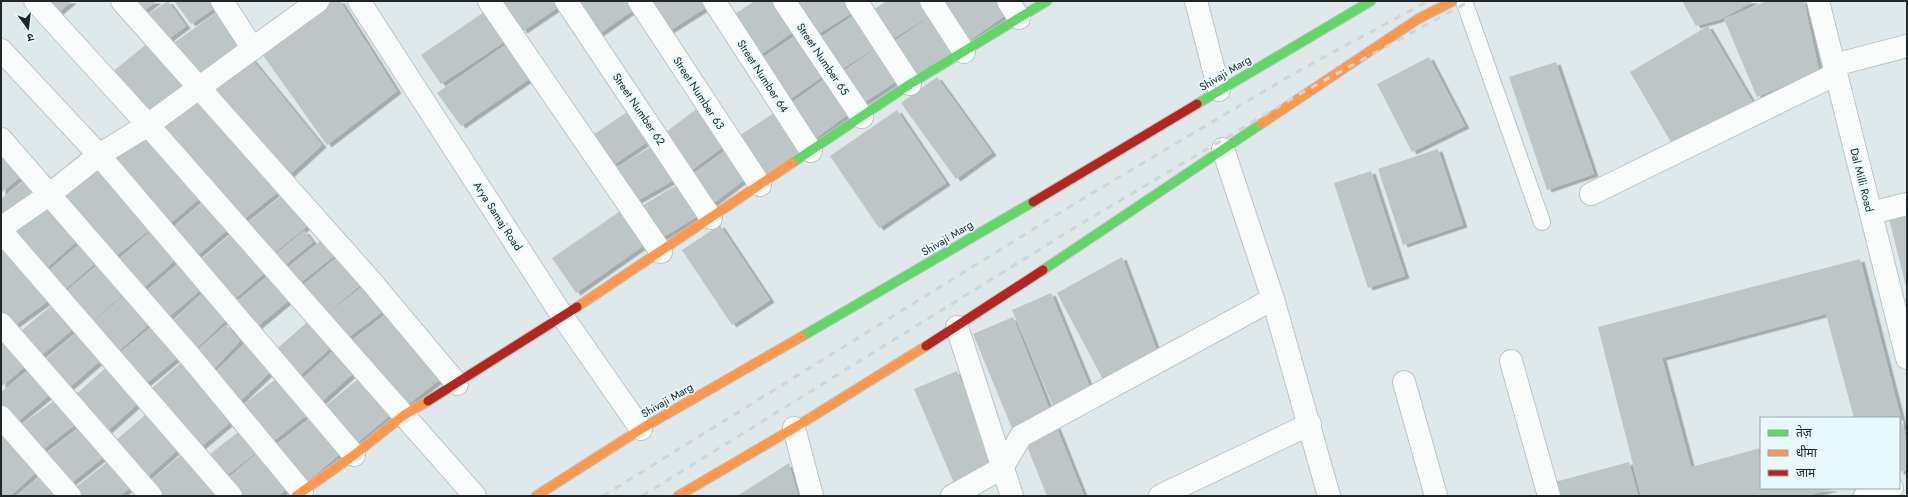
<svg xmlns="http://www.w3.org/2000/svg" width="1908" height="497" viewBox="0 0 1908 497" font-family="Jost,'Noto Sans Devanagari',sans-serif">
  <defs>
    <filter id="shadow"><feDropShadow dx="4.5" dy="2.5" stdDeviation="0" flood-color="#0004"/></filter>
  </defs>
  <rect width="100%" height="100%" fill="#dfe8eb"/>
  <path fill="#bec5c7" filter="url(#shadow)" d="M 46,1 L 72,1 L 58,13 Z
    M 132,1 L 157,1 L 141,13 Z
    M 168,1 L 186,26 L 166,41 L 147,15 Z
    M 174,1 L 212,1 L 216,7 L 191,24 Z
    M 327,1 L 340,1 L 397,91 L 327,145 L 260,51 Z
    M 503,1 L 557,1 L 560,6 L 523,31 Z
    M 575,1 L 630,1 L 636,8 L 599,34 Z
    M 647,1 L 708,1 L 710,5 L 666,33 Z
    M 755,1 L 773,1 L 793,32 L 757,57 L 730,17 Z
    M 801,1 L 852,1 L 858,9 L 815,36 L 795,4 Z
    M 887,1 L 918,1 L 928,17 L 889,41 L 871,11 Z
    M 948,1 L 998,1 L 1007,14 L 967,42 L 942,5 Z
    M 1682,1 L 1754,1 L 1721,19 L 1696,26 Z
    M 1767,1 L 1804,1 L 1819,71 L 1757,97 L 1724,19 Z
    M 487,10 L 507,40 L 441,84 L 421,55 Z
    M 219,11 L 243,44 L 198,75 L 175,42 Z
    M 857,13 L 878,46 L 839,71 L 818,39 Z
    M 930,17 L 954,53 L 913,79 L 890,44 Z
    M 1708,26 L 1753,103 L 1675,149 L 1630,72 Z
    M 795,36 L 823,76 L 786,102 L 758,61 Z
    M 149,42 L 185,84 L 145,116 L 110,74 Z
    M 508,43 L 532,77 L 461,126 L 437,93 Z
    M 880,46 L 901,78 L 860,105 L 839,74 Z
    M 1429,57 L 1465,126 L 1412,152 L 1377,84 Z
    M 251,58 L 322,145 L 286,178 L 210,90 Z
    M 1556,62 L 1594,174 L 1547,190 L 1509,77 Z
    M 937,77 L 992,153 L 956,179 L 901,103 Z
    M 826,78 L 851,112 L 812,141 L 787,106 Z
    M 203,97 L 279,191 L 238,224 L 161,130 Z
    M 699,107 L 727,144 L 685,175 L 658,138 Z
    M 630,110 L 650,140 L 613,165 L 593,135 Z
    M 897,110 L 946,183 L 879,228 L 830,156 Z
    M 774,113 L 800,152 L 759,178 L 734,139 Z
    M 146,132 L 202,196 L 165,228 L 109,164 Z
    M 654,145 L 674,180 L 637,201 L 617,167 Z
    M 729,148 L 749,176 L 711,205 L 690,176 Z
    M 1438,149 L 1463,225 L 1403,245 L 1378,169 Z
    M 1,155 L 20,177 L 1,193 Z
    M 104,166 L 152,228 L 109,261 L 60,199 Z
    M 1371,171 L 1405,276 L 1368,288 L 1334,183 Z
    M 26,179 L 39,193 L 1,219 L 1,199 Z
    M 678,184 L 698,216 L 660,239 L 640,207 Z
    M 210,196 L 234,224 L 192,260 L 168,232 Z
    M 282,196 L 306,227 L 269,257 L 244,225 Z
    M 53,200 L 82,237 L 43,271 L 10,234 Z
    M 622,210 L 646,244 L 576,293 L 552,258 Z
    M 1907,210 L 1907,285 L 1906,286 L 1888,215 Z
    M 720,225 L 770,300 L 732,325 L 682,250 Z
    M 154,228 L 179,257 L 137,293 L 112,265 Z
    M 238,228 L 271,267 L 229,304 L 195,265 Z
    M 304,231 L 313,242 L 280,269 L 271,258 Z
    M 85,239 L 101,258 L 62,292 L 46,273 Z
    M 323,239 L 335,255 L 295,287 L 282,272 Z
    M 1,240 L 51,299 L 8,330 L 1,321 Z
    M 341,254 L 365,281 L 321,318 L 297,290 Z
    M 1122,257 L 1159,356 L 1107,387 L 1057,293 Z
    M 1860,259 L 1907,442 L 1907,470 L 1899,472 L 1899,418 L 1854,418 L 1826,314 L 1662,358 L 1691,467 L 1761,448 L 1761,488 L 1834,489 L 1805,496 L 1641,496 L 1598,327 Z
    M 103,260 L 128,290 L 89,324 L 63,294 Z
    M 182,260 L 205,286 L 163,322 L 141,296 Z
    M 274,271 L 294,296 L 252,331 L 231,306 Z
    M 367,283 L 387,308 L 345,340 L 326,315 Z
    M 129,291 L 154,320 L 116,353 L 91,324 Z
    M 204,291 L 229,317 L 195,350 L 170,324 Z
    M 1051,293 L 1092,392 L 1054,408 L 1012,310 Z
    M 56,302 L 77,326 L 38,358 L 17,334 Z
    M 391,310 L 443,377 L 402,409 L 349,343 Z
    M 313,317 L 336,343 L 296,379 L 272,353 Z
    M 1013,317 L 1053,418 L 1014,433 L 973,334 Z
    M 157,322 L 183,353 L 142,387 L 116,356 Z
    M 226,325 L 240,341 L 210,373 L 194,353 Z
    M 1,331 L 28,364 L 1,387 Z
    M 78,331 L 102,359 L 64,392 L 40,364 Z
    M 244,344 L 271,371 L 236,405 L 209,378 Z
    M 337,347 L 358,369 L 319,404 L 299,382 Z
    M 183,361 L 234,419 L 195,452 L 145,394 Z
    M 111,363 L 143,399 L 104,434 L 72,398 Z
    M 32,367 L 53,392 L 12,426 L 1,413 L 1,392 Z
    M 957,371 L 996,465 L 954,483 L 914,389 Z
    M 282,374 L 312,411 L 267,446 L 238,409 Z
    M 364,374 L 395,411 L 353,446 L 322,409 Z
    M 58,398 L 77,423 L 37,454 L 14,430 Z
    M 152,409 L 183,445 L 146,478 L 114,442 Z
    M 315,414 L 345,450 L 301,486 L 271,449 Z
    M 81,426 L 105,456 L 66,487 L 42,457 Z
    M 246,426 L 262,447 L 219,482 L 201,461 Z
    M 1056,426 L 1084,496 L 1047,496 L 1024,439 Z
    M 8,430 L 42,467 L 10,496 L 1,496 L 1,436 Z
    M 187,450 L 227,496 L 163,496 L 150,481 Z
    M 261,450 L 291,485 L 278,496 L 233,496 L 222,483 Z
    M 110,460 L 131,487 L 120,496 L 75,496 L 71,491 Z
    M 1629,462 L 1638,496 L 1559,496 L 1555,482 Z
    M 789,463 L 798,496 L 737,496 Z
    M 45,472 L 65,496 L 16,496 Z"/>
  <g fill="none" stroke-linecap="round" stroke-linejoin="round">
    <g stroke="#bcc4c6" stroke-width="18">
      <path id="lane" d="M 1464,1 L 1542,222"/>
    </g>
    <g stroke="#bcc4c6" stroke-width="24">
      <path id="street" d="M 35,1 L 148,125 L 475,496
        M 122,1 L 370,280 L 457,384
        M 222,1 L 253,49
        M 359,1 L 563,317 L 641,429
        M 489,1 L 661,252
        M 566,1 L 711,218
        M 639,1 L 760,185
        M 714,1 L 811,151
        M 784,1 L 862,117
        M 856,1 L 910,84
        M 931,1 L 964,52
        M 1008,1 L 1019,18
        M 1196,1 L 1219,90
        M 1818,1 L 1907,358
        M 1,50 L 99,155 L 354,455
        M 1834,65 L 1907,46
        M 1,139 L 188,354 L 302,492
        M 1223,149 L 1273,299 L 1329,496
        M 1591,194 L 1836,74
        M 1871,213 L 1907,204
        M 1,228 L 50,194 L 99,155 L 148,125 L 318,1
        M 1,231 L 231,496
        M 1,324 L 151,496
        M 957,327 L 1012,496
        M 1511,361 L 1549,496
        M 1404,382 L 1436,496
        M 1,417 L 70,496
        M 794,428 L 812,496
        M 952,496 L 1002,468 L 1021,436 L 1273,299
        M 1160,496 L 1310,424
        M 1865,496 L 1892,488"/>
    </g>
    <g stroke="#bcc4c6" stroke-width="11">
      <path id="fast" d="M 1197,104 L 1371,1
        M 792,163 L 910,84 L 1047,1
        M 1043,270 L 1261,124
        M 801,337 L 1033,202"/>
    </g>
    <g stroke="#bcc4c6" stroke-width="11">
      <path id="slow" d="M 1261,124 L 1418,19 L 1453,1
        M 577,307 L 792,163
        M 296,496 L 354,455 L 404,415 L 428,401
        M 536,496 L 641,429 L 801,337
        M 678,496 L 794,428 L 926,346"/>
    </g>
    <g stroke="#bcc4c6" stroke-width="11">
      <path id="jam" d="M 1033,202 L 1197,104
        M 926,346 L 1043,270
        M 428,401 L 577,307"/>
    </g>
    <use href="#lane" stroke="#fafcfc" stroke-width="16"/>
    <use href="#street" stroke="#fafcfc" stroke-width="22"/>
    <use href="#fast" stroke="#63d668" stroke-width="9"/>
    <use href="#slow" stroke="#ff974d" stroke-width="9"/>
    <use href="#jam" stroke="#b3261e" stroke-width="9"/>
    <path stroke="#d2d5d6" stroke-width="3" stroke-dasharray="7 7" stroke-linecap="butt" d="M 603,496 L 1069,207 L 1293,74 L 1428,1
      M 642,496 L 1079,225 L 1303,92 L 1470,1"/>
  </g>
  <g text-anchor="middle" stroke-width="3.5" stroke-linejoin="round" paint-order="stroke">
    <g font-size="11" fill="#212729" stroke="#e7f9fd">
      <text transform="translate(823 59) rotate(56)" y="4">Street Number 65</text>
      <text transform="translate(1225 73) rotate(-31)" y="4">Shivaji Marg</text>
      <text transform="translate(763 76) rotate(57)" y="4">Street Number 64</text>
      <text transform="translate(699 93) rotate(57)" y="4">Street Number 63</text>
      <text transform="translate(639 109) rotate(56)" y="4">Street Number 62</text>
      <text transform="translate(1862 180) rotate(76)" y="4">Dal Milli Road</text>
      <text transform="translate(498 216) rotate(57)" y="4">Arya Samaj Road</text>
      <text transform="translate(947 238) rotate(-31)" y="4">Shivaji Marg</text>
      <text transform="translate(667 400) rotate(-30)" y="4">Shivaji Marg</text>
    </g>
  </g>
  <rect width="1908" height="497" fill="none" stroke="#212729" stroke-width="4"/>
  <rect x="1760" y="417" width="140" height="72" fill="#e7f9fd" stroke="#98a5a8"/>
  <rect x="1768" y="430" width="20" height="6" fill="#63d668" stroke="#98a5a8"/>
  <text x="1796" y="437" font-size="12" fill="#212729">तेज़</text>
  <rect x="1768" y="450" width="20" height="6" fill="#ff974d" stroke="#98a5a8"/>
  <text x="1796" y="457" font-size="12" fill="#212729">धीमा</text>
  <rect x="1768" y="470" width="20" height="6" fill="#b3261e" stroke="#98a5a8"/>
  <text x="1796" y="477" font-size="12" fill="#212729">जाम</text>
  <g transform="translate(28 28) rotate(165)" stroke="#e7f9fd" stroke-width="3" paint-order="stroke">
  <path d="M0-3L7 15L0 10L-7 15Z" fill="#212729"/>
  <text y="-6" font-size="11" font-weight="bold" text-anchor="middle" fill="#212729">उ</text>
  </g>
</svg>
